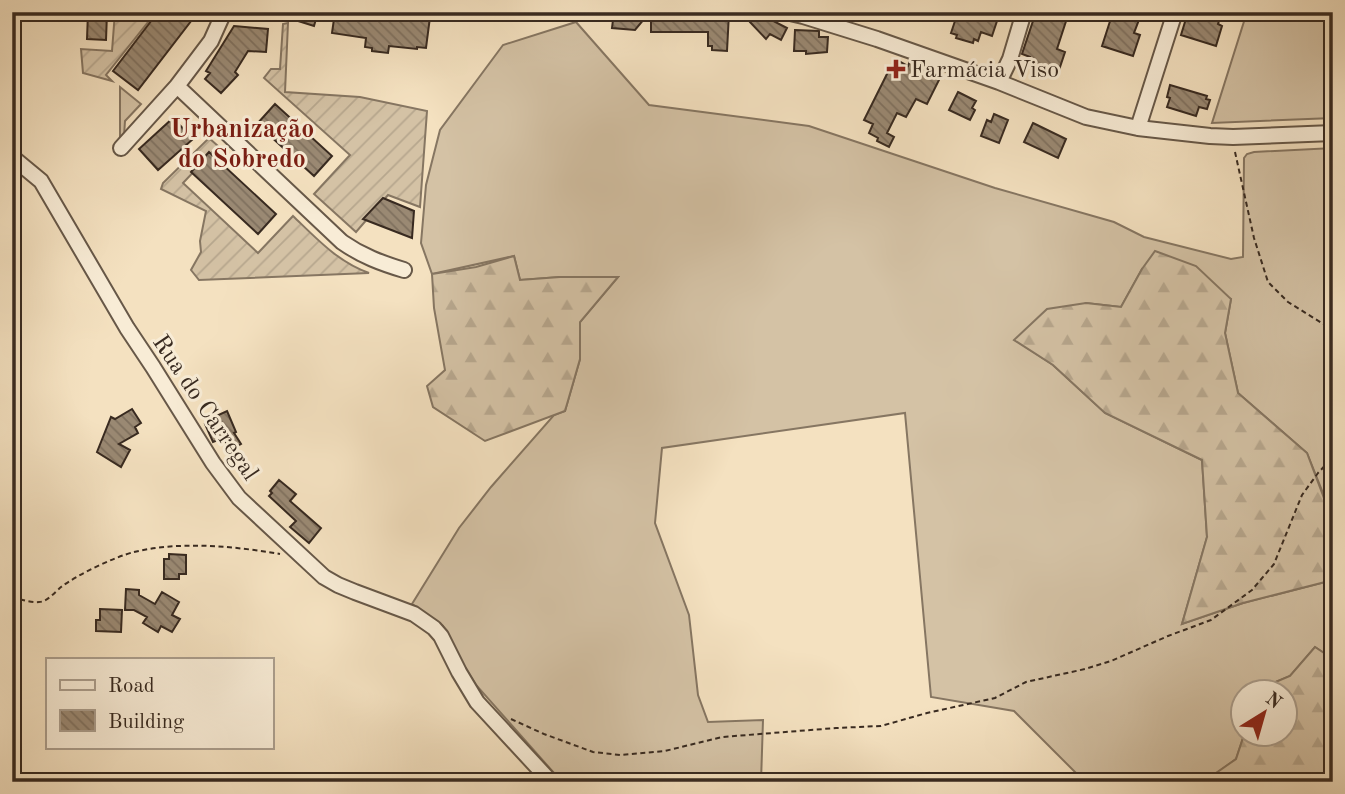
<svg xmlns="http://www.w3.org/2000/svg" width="1345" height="794" viewBox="0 0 1345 794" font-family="'Old Standard TT',serif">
  <defs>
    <pattern id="forest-firs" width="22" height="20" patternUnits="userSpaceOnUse" patternTransform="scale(1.75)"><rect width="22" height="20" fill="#d4c2a5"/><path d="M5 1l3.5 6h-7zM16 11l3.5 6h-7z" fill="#b7a78e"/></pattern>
    <pattern id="garden-furrows" width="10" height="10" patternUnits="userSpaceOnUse" patternTransform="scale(1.75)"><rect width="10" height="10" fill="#d4c2a5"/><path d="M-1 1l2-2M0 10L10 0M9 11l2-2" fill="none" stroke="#b7a78e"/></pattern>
    <pattern id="building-back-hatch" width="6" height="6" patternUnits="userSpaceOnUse" patternTransform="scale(1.75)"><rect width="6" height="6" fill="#9a8973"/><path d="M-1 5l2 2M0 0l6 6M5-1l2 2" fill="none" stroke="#7f705e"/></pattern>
  </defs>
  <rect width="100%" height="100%" fill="#f4e1c0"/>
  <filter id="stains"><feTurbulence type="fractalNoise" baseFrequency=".00286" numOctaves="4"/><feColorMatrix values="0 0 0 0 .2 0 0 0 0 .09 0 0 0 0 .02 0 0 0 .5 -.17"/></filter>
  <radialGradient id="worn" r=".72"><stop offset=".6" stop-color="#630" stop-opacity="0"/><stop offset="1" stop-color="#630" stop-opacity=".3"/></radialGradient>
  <path fill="#d4c2a5" stroke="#867662" stroke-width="2" d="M 1247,12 L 1333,12 L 1333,118 L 1212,123 Z
    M 576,22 L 649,105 L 809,126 L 995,188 L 1114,222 L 1144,237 L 1231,259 L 1243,257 L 1244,158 L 1247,154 L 1254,152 L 1333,148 L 1333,496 L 1325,498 L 1307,453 L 1238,393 L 1225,333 L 1231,299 L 1142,269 L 1121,307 L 1086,303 L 1015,340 L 1053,365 L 1105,413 L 1202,460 L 1207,537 L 1182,624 L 1243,603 L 1333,580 L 1333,659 L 1315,647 L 1290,676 L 1252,692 L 1244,692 L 1244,735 L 1236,759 L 1210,778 L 1213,782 L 1085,782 L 1014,711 L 931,697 L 905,413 L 662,448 L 655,523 L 689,615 L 698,695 L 708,722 L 763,720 L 761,782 L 562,782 L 476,685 L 459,658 L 443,626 L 412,604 L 459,528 L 491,487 L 554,415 L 565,411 L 580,359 L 580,322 L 618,277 L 560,277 L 520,280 L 514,256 L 432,274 L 421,243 L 426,185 L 440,130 L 503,45 Z
    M 120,87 L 141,104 L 125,121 L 124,136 L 120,139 Z"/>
  <path fill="url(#forest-firs)" stroke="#867662" stroke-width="2" d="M 1155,251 L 1196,266 L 1231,299 L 1225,333 L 1238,393 L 1307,453 L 1324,498 L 1333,496 L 1333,580 L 1243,603 L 1182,624 L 1207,537 L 1202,460 L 1105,413 L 1053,365 L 1014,340 L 1047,309 L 1086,303 L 1121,307 L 1142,269 Z
    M 514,256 L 520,280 L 560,277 L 618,277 L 580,322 L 580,359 L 565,411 L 485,441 L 433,407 L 427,386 L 445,370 L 434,308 L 432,274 L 476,267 Z
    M 1315,647 L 1333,659 L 1333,782 L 1213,782 L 1209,778 L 1236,759 L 1244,735 L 1286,734 L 1286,692 L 1252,692 L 1290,676 Z"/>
  <path fill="url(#garden-furrows)" stroke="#867662" stroke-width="2" d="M 115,12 L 156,12 L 106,75 L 112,81 L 83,73 L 81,49 L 112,51 Z
    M 288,23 L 285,92 L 360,97 L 427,111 L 420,207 L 388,195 L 356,232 L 314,194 L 350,155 L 264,78 L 271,69 L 280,69 L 283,24 Z
    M 209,138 L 218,146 L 183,183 L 258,253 L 293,216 C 317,239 338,262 369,273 L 199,280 L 191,270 L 201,252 L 200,241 L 206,211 L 161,189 L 163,183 Z"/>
  <path fill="url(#building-back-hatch)" stroke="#382a20" stroke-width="2" d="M 88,12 L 107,13 L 106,40 L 87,39 Z
    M 158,12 L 198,12 L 138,90 L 113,71 Z
    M 297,12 L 318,12 L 314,26 L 295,20 Z
    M 335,12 L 368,15 L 369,12 L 387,12 L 387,14 L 392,15 L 413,19 L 414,15 L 430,17 L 426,48 L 417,47 L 417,49 L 389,46 L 388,53 L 372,51 L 372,48 L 365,47 L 366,38 L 332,33 Z
    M 614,12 L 650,12 L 635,30 L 612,28 Z
    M 651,12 L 729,13 L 727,51 L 712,50 L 712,46 L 708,46 L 708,32 L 651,32 Z
    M 756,12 L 787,28 L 781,40 L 770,34 L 766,39 L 750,22 Z
    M 934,12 L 1000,12 L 992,36 L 981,32 L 978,41 L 974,39 L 973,43 L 956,38 L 957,35 L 951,33 L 955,21 L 934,14 Z
    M 1036,12 L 1069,12 L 1057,49 L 1065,52 L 1057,76 L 1028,66 L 1030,57 L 1022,54 Z
    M 1113,12 L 1142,12 L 1134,33 L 1140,35 L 1133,56 L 1102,46 Z
    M 1188,12 L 1210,12 L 1221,15 L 1218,24 L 1222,26 L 1216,46 L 1181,35 Z
    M 234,26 L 268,29 L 266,52 L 248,51 L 235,72 L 238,75 L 221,93 L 205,79 L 210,73 L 206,71 Z
    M 795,30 L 819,31 L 819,37 L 828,37 L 827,52 L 806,54 L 806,51 L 794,51 Z
    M 899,61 L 908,66 L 910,61 L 929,68 L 931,68 L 928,74 L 939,80 L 927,104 L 916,99 L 906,117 L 897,113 L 887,133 L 894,137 L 889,147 L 877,141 L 878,138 L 869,133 L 873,124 L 864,120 L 890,68 L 895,71 Z
    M 1170,85 L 1207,96 L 1206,99 L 1210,100 L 1207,109 L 1199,107 L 1196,116 L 1167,107 L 1170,98 L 1167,97 Z
    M 958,92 L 976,101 L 972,108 L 975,110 L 970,120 L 949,110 Z
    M 275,104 L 332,156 L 314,176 L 257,124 Z
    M 994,114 L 1008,120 L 999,143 L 981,136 L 987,120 L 991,122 Z
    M 173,118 L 193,139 L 158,170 L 139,149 Z
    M 1033,123 L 1066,139 L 1058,158 L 1024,142 Z
    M 209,152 L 276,214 L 258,234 L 191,172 Z
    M 383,198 L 414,211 L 412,238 L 363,219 Z
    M 132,409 L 141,423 L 135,427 L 138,433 L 119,444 L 130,450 L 121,467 L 97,452 L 111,417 L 115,419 Z
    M 227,411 L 236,432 L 234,433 L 241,444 L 231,450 L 223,438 L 213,442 L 205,424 L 213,420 L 212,418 Z
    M 279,480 L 296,494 L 290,501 L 321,528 L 309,543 L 290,527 L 296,521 L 269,496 L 272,493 L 270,491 Z
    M 169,554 L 186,555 L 186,574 L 179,574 L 179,579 L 164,579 L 164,559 L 169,559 Z
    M 126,589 L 139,590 L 139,595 L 155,604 L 162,592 L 179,602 L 172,615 L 180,619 L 172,632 L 161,626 L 158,632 L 143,623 L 147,617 L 134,610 L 125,610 Z
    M 100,609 L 122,610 L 121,632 L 96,631 L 96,620 L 100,620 Z"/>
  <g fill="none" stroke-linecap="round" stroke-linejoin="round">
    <g stroke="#675848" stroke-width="18">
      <path id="street" d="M 786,12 L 803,16 L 877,39 L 999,82 L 1086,117 L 1138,128 L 1210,136 L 1233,137 L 1333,133
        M 999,82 L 1010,59 L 1024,12
        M 177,86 L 342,242 C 362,256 381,263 404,270
        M 1138,128 L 1175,12
        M 121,148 L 177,86 L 211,41 L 224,12
        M 12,157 L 41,181 L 127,328 L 153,367 L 213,463 L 239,498 L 324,577 L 338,585 L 355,592 L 414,614 L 434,628 L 441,636 L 459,672 L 477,702 L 551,782"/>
    </g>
    <path stroke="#382a20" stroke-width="2" stroke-dasharray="5 3.5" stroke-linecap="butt" d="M 1235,152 L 1254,238 L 1268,282 L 1288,302 L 1333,330
      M 12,597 C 20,599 30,603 39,602 C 47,602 55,592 61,587 C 77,575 114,557 134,552 C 180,541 233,546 280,554
      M 511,719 L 544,734 L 593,752 L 620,755 L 665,751 L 722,737 L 836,728 L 881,726 L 927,713 L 995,698 L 1026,682 L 1085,669 L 1111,661 L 1168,636 L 1211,620 L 1252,590 L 1274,564 L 1302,495 L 1318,473 L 1333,457"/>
    <use href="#street" stroke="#f8ecd6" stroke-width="14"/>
  </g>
  <path fill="#8f2418" stroke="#f8ecd6" stroke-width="2.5" d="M892.5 58.5h7v7h7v7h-7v7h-7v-7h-7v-7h7z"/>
  <g text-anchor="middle" stroke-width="6" stroke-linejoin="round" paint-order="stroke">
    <g font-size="24" fill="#382a20" stroke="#f8ecd6" text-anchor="start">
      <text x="910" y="77">Farmácia Viso</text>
    </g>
    <g font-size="24" fill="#382a20" stroke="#f8ecd6">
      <text transform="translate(206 407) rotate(56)" y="8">Rua do Carregal</text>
    </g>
    <g font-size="26" font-weight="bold" fill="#7a1f14" stroke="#f8ecd6">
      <text x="242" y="137">Urbanização<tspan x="242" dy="30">do Sobredo</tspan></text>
    </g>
  </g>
  <rect width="1345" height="794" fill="none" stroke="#f4e1c0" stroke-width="42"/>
  <rect x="14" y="14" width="1317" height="766" fill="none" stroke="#382a20" stroke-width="3.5"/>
  <rect x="21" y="21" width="1303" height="752" fill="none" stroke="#382a20" stroke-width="2"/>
  <rect x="46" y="658" width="228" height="91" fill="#f8ecd6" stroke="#ab9e8d" stroke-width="2"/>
  <rect x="60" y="680" width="35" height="10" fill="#f8ecd6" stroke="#ab9e8d" stroke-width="2"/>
  <text x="108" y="692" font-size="21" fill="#382a20">Road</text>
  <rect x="60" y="710" width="35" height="21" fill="url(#building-back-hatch)" stroke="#ab9e8d" stroke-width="2"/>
  <text x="108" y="728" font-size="21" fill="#382a20">Building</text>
  <g transform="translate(1264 713) rotate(37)"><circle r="33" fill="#f8ecd6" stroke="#ab9e8d" stroke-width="2"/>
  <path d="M0-5L12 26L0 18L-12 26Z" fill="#8f2418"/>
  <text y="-10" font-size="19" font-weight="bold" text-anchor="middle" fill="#382a20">N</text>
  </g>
  <rect width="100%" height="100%" filter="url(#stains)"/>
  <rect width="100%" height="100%" fill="url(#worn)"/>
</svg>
